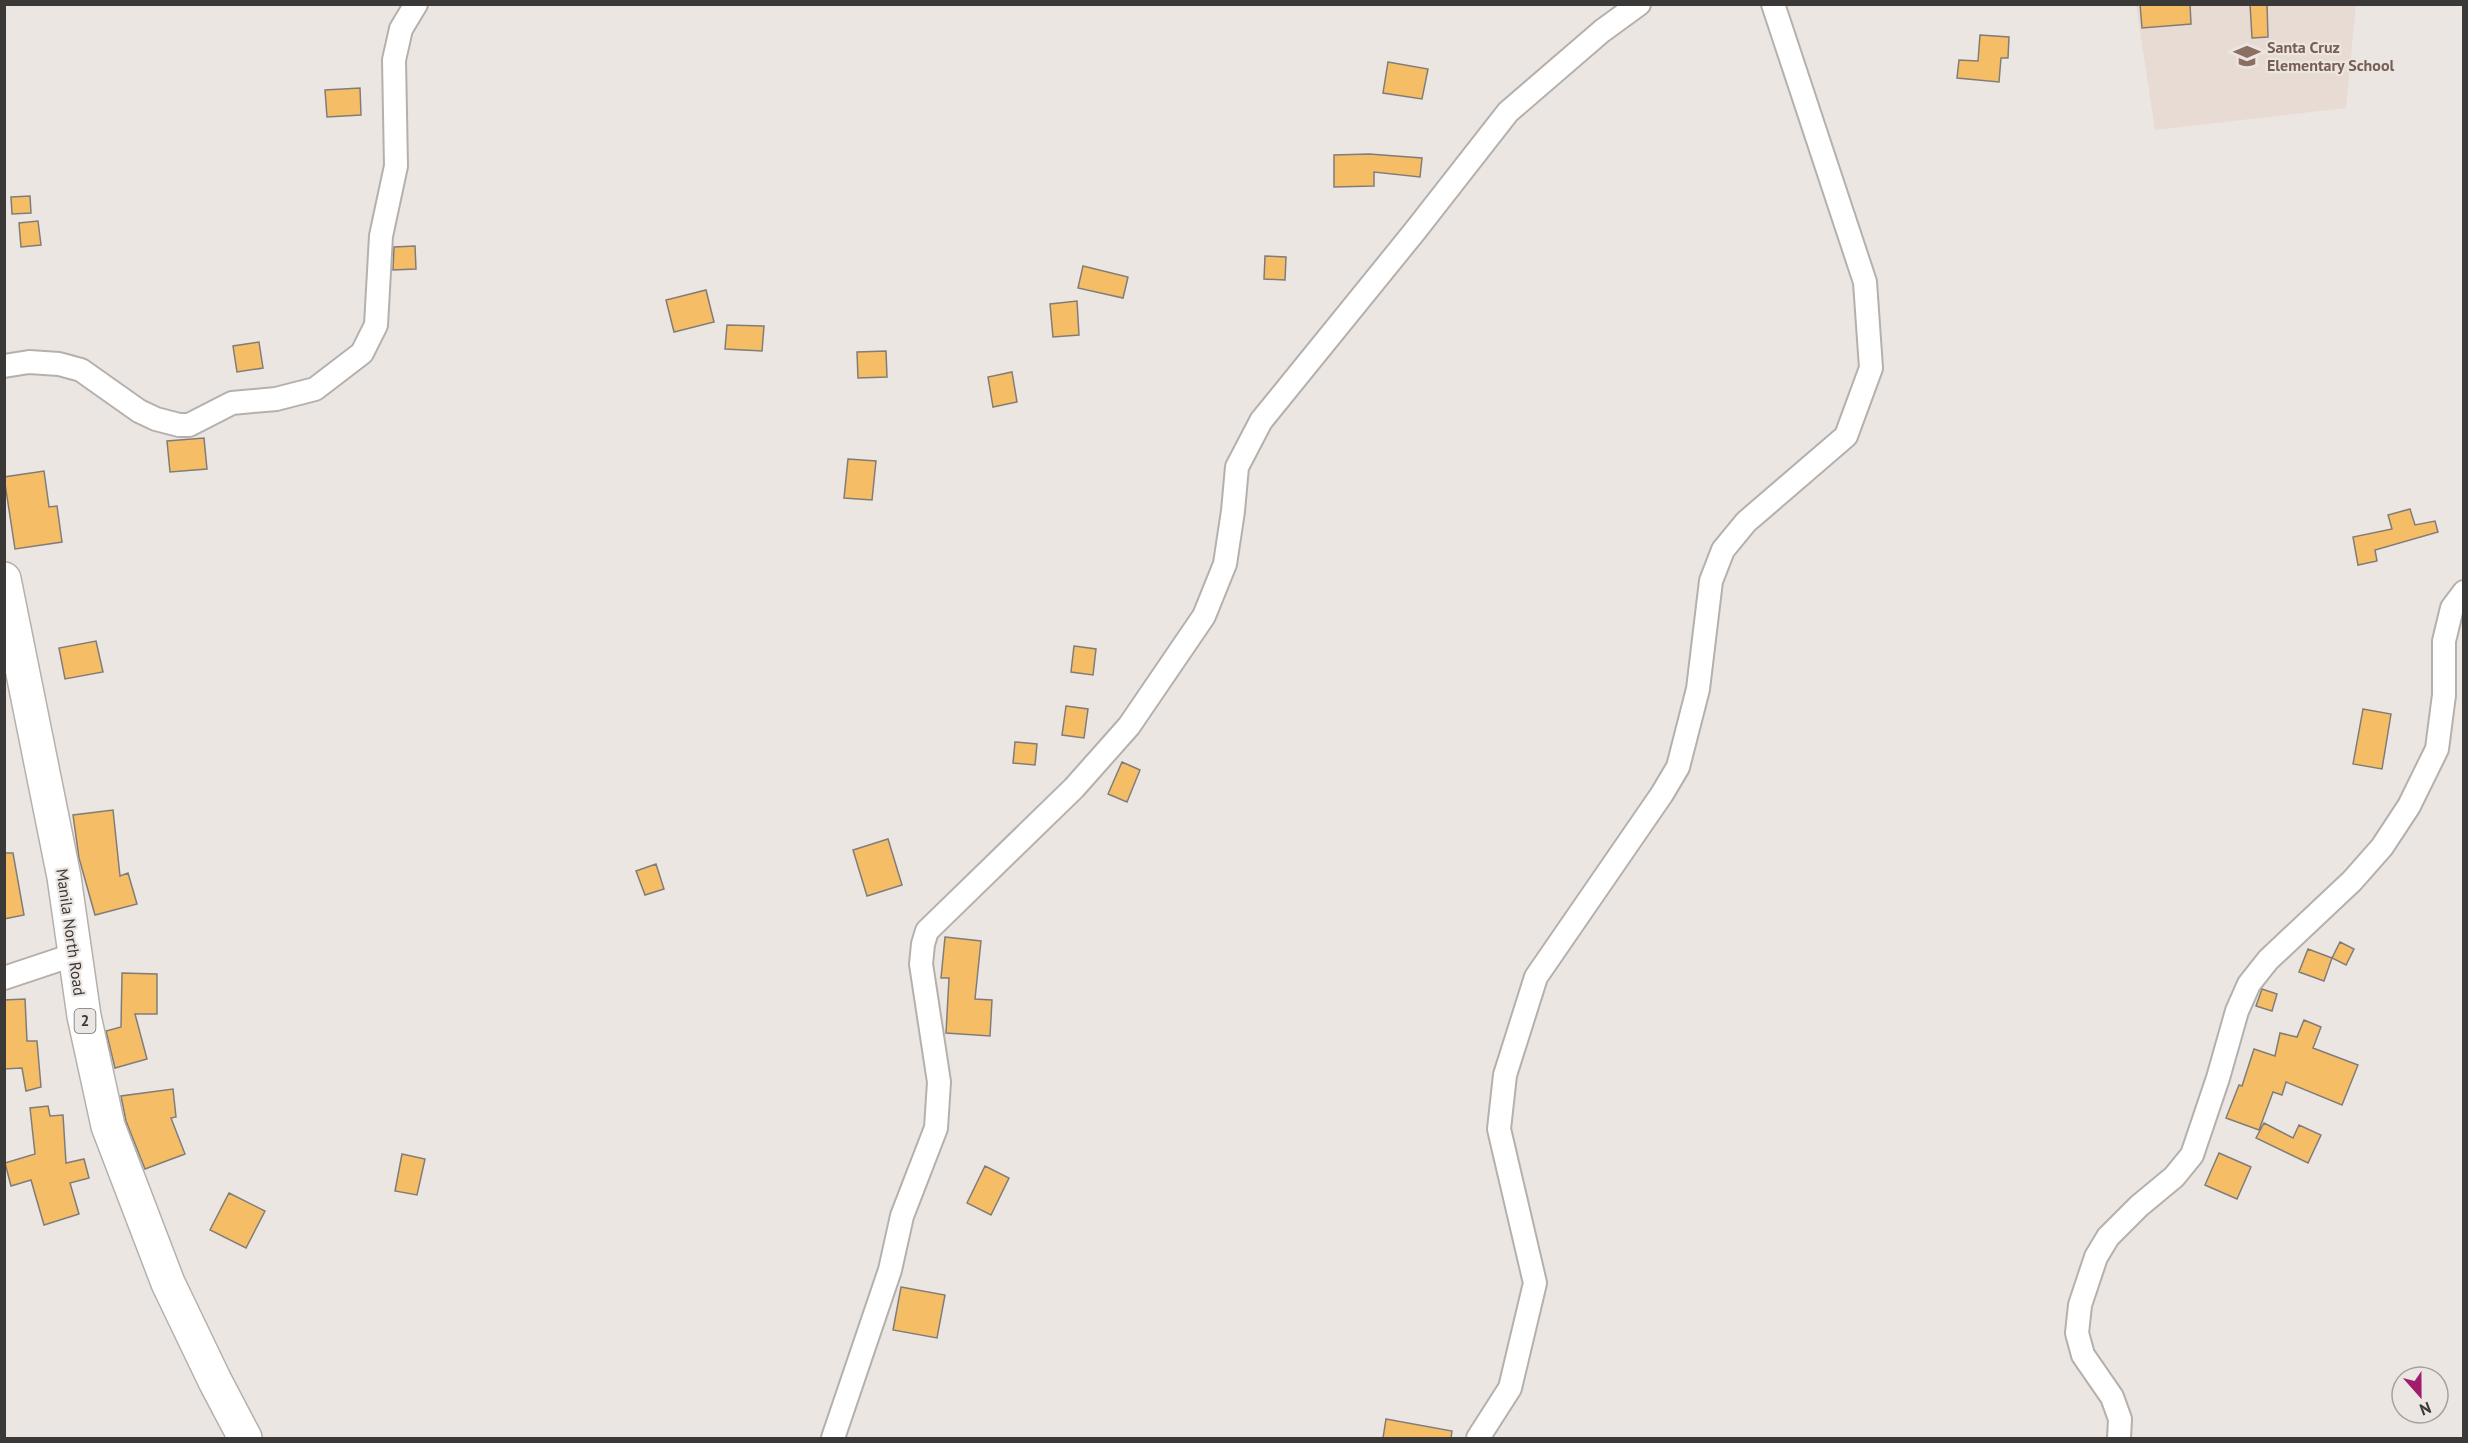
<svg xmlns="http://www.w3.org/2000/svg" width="2468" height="1443" viewBox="0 0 2468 1443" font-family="'PT Sans',sans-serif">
  <rect width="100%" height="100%" fill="#ece6e3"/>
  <path fill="#e8dbd3" d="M 2136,5 L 2356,5 L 2346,108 L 2155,130 Z"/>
  <path fill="#f6bd67" stroke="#807d78" stroke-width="1.5" d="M 2140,4 L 2190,4 L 2191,24 L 2142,28 Z
    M 2250,4 L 2267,4 L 2268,37 L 2252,38 Z
    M 1980,35 L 2009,37 L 2008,58 L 2001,58 L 1999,82 L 1957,78 L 1959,60 L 1978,61 Z
    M 1388,62 L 1428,69 L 1422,99 L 1383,93 Z
    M 360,88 L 361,115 L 327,117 L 325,90 Z
    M 1369,154 L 1422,158 L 1420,177 L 1374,172 L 1374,186 L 1334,187 L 1334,155 Z
    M 30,196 L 31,213 L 12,214 L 11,197 Z
    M 38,221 L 41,245 L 21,247 L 19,223 Z
    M 415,246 L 416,269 L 393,270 L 394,247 Z
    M 1265,256 L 1286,257 L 1285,280 L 1264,279 Z
    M 1083,266 L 1128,277 L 1123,298 L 1078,288 Z
    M 706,290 L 714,322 L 674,332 L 666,300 Z
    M 1077,301 L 1079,335 L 1053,337 L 1050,304 Z
    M 727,325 L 764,326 L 762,351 L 725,349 Z
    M 259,342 L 263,368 L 237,372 L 233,346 Z
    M 886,351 L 887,377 L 858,378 L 857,352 Z
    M 1012,372 L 1017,402 L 993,407 L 988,377 Z
    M 204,438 L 207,469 L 170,472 L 167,441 Z
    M 848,459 L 876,461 L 872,500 L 844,498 Z
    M 44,471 L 49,507 L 57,506 L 62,542 L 15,549 L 4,477 Z
    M 2410,509 L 2415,525 L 2435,521 L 2438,532 L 2375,550 L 2377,561 L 2358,565 L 2353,537 L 2392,529 L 2388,515 Z
    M 96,641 L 103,672 L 65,679 L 59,648 Z
    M 1074,646 L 1096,649 L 1093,675 L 1071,672 Z
    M 1066,706 L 1088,709 L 1084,738 L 1062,735 Z
    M 2363,709 L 2391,714 L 2382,769 L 2353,764 Z
    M 1015,742 L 1037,744 L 1035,765 L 1013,763 Z
    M 1122,762 L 1140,770 L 1127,802 L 1108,794 Z
    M 113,810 L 120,876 L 128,873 L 137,904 L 95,915 L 79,858 L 73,815 Z
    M 888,839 L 902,885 L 867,896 L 853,850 Z
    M 4,853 L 13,853 L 24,915 L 4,919 Z
    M 656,864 L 664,889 L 645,895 L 636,871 Z
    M 945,937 L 981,941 L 975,999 L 992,1000 L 990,1036 L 946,1033 L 949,978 L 941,978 Z
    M 2340,942 L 2354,949 L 2346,965 L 2332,958 Z
    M 2308,949 L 2332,958 L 2324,981 L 2299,972 Z
    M 122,973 L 157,974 L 157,1014 L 135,1014 L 147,1059 L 115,1068 L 106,1031 L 121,1027 Z
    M 2262,989 L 2277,994 L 2272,1011 L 2256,1006 Z
    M 25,999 L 27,1041 L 37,1041 L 41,1087 L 26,1091 L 22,1068 L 4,1069 L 4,1000 Z
    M 2304,1020 L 2321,1027 L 2313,1048 L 2358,1065 L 2342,1105 L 2286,1082 L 2282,1095 L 2273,1092 L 2259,1130 L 2226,1118 L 2239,1085 L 2242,1086 L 2254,1049 L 2275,1056 L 2280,1033 L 2297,1037 Z
    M 173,1089 L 176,1117 L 171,1118 L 185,1154 L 145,1169 L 126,1121 L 121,1096 Z
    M 48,1106 L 50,1116 L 63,1115 L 66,1163 L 84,1159 L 89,1178 L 70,1183 L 79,1214 L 44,1225 L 31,1180 L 11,1186 L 5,1163 L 35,1154 L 30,1108 Z
    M 2264,1123 L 2293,1138 L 2299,1125 L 2321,1135 L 2308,1163 L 2256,1138 Z
    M 2219,1153 L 2251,1167 L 2237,1199 L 2205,1185 Z
    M 402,1154 L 425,1159 L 417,1195 L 395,1191 Z
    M 985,1166 L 1009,1178 L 991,1215 L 967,1203 Z
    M 229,1193 L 265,1211 L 246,1248 L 210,1230 Z
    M 901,1287 L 945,1295 L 937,1338 L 893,1330 Z
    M 1386,1419 L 1452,1431 L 1451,1438 L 1383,1438 Z"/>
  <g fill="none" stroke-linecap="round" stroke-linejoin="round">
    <g stroke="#b5b0ac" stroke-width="26">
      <path id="minor" d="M 4,366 L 29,362 L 59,364 L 81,370 L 139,411 L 156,419 L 179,425 L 189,425 L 232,403 L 276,399 L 315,389 L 362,353 L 376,325 L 381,236 L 396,166 L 394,60 L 401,29 L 416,4
        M 4,978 L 76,954
        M 833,1438 L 890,1270 L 902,1216 L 936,1128 L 939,1082 L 921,964 L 923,944 L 927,931 L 1074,788 L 1129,726 L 1204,616 L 1225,564 L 1233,511 L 1237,467 L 1261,421 L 1415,231 L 1508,112 L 1602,31 L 1639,4
        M 1478,1438 L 1510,1388 L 1535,1283 L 1499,1129 L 1505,1075 L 1536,977 L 1662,794 L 1678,767 L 1698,689 L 1711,581 L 1723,550 L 1746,522 L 1846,436 L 1871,368 L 1865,282 L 1773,4
        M 2119,1438 L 2120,1419 L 2112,1397 L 2083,1355 L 2077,1333 L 2080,1305 L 2096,1257 L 2108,1237 L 2139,1206 L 2174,1177 L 2192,1155 L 2218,1078 L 2237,1011 L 2249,984 L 2268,960 L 2352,881 L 2382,847 L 2409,806 L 2437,749 L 2444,695 L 2444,641 L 2452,608 L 2464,592"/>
    </g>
    <g stroke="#b5b0ac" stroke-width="36">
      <path id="trunk" d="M 4,579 L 64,877 L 84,1016 L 108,1126 L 168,1283 L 215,1381 L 245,1438"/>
    </g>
    <use href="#minor" stroke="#fff" stroke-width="22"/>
    <use href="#trunk" stroke="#fff" stroke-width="33"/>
  </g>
  <defs>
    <g id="school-bare" transform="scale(2.07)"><path d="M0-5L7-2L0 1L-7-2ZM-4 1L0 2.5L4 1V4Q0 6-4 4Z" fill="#8d6e63" stroke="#ece6e3" stroke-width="2.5" paint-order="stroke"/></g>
  </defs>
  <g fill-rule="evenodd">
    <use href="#school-bare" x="2247" y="56"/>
  </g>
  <g text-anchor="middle" stroke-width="4.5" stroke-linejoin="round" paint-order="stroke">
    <rect fill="#ece6e3" stroke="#706d6b" stroke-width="1.5" x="74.5" y="1009" width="21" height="24" rx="4.5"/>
    <g font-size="15" font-weight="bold" fill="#3b3937">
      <text x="85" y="1026">2</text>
    </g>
    <g font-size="16" font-weight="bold" fill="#785e54" stroke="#ece6e3" text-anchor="start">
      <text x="2267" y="53">Santa Cruz<tspan x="2267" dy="18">Elementary School</tspan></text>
    </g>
    <g font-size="16" fill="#3b3937" stroke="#ece6e3">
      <text transform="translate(71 932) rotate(82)" y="6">Manila North Road</text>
    </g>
  </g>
  <rect width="2468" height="1443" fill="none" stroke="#3b3937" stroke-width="12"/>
  <g transform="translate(2420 1395) rotate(159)"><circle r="28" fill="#ece6e3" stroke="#a5a19e" stroke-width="1.5"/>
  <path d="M0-4.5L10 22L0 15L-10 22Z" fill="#a01d6e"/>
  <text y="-9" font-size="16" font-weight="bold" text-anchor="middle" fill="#3b3937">N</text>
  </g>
</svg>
